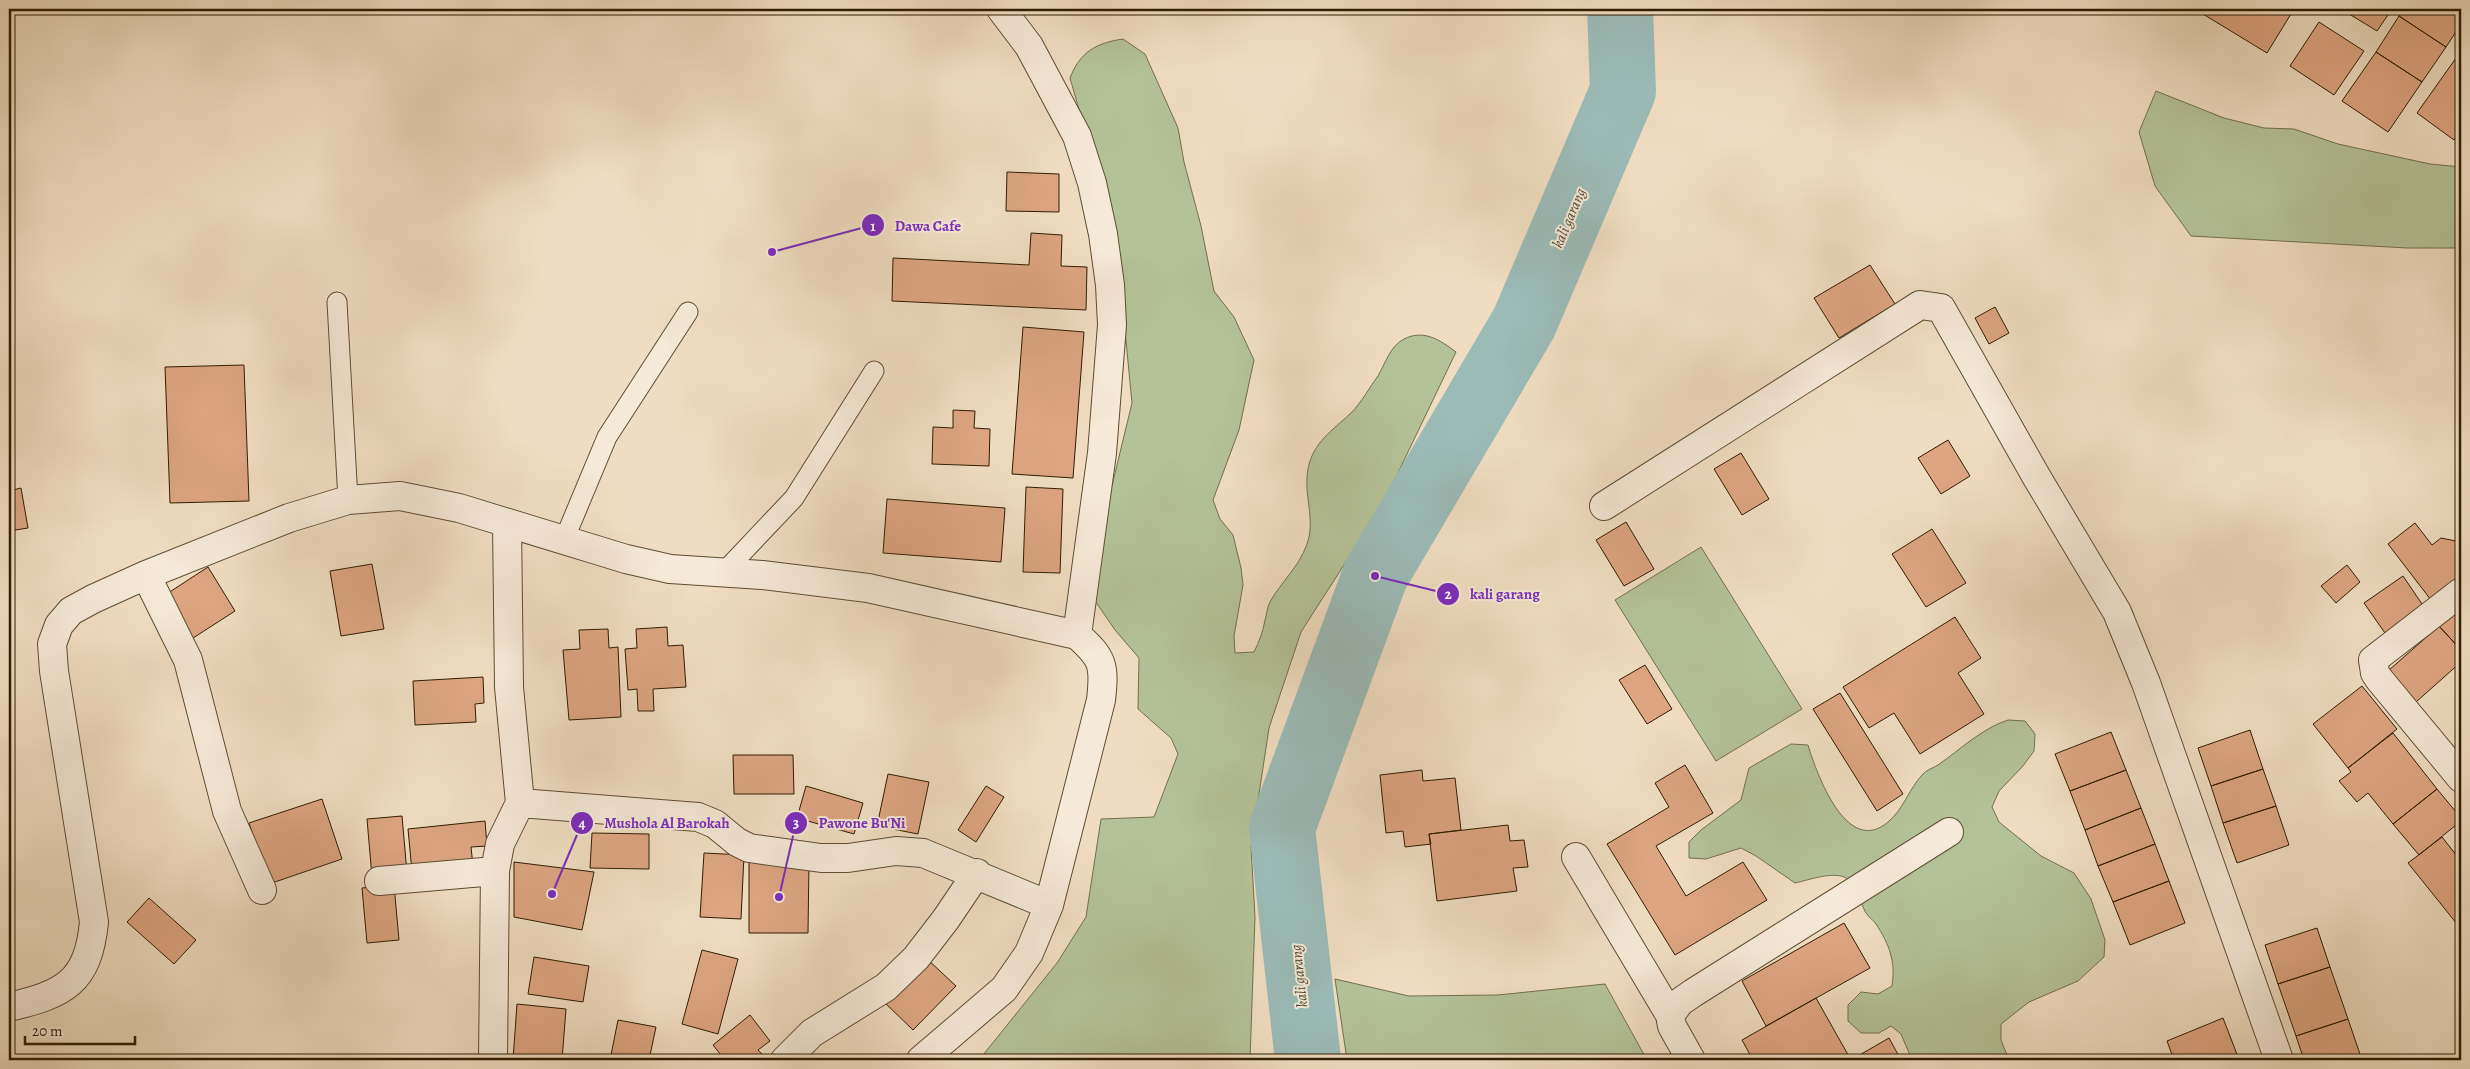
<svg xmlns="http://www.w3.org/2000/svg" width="2470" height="1069" viewBox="0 0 2470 1069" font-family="Alegreya,serif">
  <rect width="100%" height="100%" fill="#f0ddc1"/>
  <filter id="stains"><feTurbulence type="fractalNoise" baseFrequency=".004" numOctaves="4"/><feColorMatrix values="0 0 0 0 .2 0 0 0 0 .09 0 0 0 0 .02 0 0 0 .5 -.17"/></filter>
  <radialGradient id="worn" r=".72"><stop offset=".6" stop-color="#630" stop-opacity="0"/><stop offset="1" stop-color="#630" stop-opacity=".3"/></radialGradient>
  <path fill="#b4c297" stroke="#72704c" d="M 1123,39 L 1145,54 L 1178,128 L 1184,162 L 1201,226 L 1214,291 L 1234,317 L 1254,360 L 1239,430 L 1213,500 L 1220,519 L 1233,535 L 1241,568 L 1243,585 L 1234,636 L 1235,653 L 1254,652 C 1259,642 1263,632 1265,620 C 1267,614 1267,607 1270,602 C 1281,582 1299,567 1307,544 C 1316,519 1303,495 1308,469 C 1313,442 1333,430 1351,413 C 1362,402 1369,388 1378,376 C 1385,364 1390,346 1404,339 C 1424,329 1440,340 1456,352 L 1383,504 L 1301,632 L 1269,728 L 1251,847 L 1255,917 L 1250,1060 L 979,1060 L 1057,963 L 1086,917 L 1101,819 L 1154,817 L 1178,754 L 1171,738 L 1138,709 L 1139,658 L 1115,630 L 1087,589 L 1132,403 L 1116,238 L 1070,78 C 1080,52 1096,43 1123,39 Z
    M 2156,91 L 2224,118 L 2264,128 L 2294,129 L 2338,144 L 2430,164 L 2461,167 L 2461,248 L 2407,248 L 2191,236 L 2155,186 L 2139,132 Z
    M 1701,547 L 1802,709 L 1716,761 L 1615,600 Z
    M 2008,720 L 2025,721 L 2035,734 L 2034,751 L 2023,766 L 1999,791 L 1992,807 L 1999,822 L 2041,856 L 2074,873 L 2091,899 L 2105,940 L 2104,957 L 2078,981 L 2029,1002 L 2001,1024 L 2001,1040 L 2009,1060 L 1912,1060 L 1901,1034 L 1891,1026 L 1879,1033 L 1861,1033 L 1848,1021 L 1848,1005 L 1861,992 L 1878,994 L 1892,986 C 1896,961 1889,944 1876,924 C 1872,919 1866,915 1864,909 C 1858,898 1860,887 1848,879 C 1835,870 1809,880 1795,883 L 1756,856 L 1741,848 L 1706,859 L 1689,858 L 1689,842 L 1701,830 L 1741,800 L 1749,768 L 1791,744 L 1808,745 C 1817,775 1847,857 1888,822 C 1903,810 1909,789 1922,775 C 1926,770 1933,768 1938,765 C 1961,749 1981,729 2008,720 Z
    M 1335,979 L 1409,996 L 1498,995 L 1605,984 L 1647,1060 L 1347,1060 Z"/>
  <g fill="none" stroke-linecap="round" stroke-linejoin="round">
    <path stroke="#9bbbb7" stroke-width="66" d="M 1308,1060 L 1282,828 L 1375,576 L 1524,323 L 1623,91 L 1620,9"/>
  </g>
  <path fill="#dda582" stroke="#2f1d01" d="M 2200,9 L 2294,9 L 2267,53 L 2198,11 Z
    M 2341,9 L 2392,9 L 2377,31 Z
    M 2404,9 L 2454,9 L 2461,14 L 2461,24 L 2446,47 L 2399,16 Z
    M 2399,16 L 2446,47 L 2422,82 L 2376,52 Z
    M 2319,22 L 2364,51 L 2334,95 L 2290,66 Z
    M 2461,51 L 2461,130 L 2454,140 L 2417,113 Z
    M 2376,52 L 2422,82 L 2388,132 L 2342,101 Z
    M 1007,172 L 1059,174 L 1059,212 L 1006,211 Z
    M 1031,233 L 1062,235 L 1061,266 L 1087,267 L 1086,310 L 892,301 L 893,258 L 1029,265 Z
    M 1870,265 L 1895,304 L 1839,338 L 1814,298 Z
    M 1995,307 L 2009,333 L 1989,344 L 1975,318 Z
    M 1023,327 L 1084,332 L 1073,478 L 1012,474 Z
    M 244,365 L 249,501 L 170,503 L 165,367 Z
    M 953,410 L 975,411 L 974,428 L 990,429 L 989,466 L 932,464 L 933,427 L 953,428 Z
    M 1948,440 L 1970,476 L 1941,494 L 1918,458 Z
    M 1741,453 L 1769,499 L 1742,515 L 1714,469 Z
    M 1026,487 L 1063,489 L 1060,573 L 1023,572 Z
    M 21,488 L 28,528 L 9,531 L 9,491 Z
    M 887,499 L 1005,508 L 1001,562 L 883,553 Z
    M 1626,522 L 1654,569 L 1624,586 L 1596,540 Z
    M 2415,523 L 2432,545 L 2441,538 L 2461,542 L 2461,577 L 2431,600 L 2388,544 Z
    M 1932,529 L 1966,583 L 1926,607 L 1892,554 Z
    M 372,564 L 384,629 L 341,636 L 330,571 Z
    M 2347,565 L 2360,582 L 2336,603 L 2321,586 Z
    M 208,567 L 235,611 L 190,640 L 162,597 Z
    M 2403,576 L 2424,607 L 2385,633 L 2364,603 Z
    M 2461,606 L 2461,650 L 2439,626 Z
    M 1955,617 L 1981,658 L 1958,673 L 1984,714 L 1920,754 L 1894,713 L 1869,728 L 1843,687 Z
    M 2439,626 L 2461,650 L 2461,662 L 2416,702 L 2388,671 Z
    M 667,627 L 668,646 L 683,645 L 686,687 L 653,689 L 654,711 L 638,711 L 637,689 L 628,690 L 625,649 L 637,648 L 636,629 Z
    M 608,629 L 609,648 L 618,647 L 621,717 L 569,720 L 563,650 L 580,649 L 579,630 Z
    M 1645,665 L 1672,709 L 1647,724 L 1619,680 Z
    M 483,677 L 484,703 L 475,704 L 476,722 L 415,725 L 413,681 Z
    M 2362,686 L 2397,729 L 2348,768 L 2313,724 Z
    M 1840,693 L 1903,794 L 1877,811 L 1813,709 Z
    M 2250,730 L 2263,769 L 2211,786 L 2198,748 Z
    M 2111,732 L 2126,770 L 2070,791 L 2055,754 Z
    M 2393,733 L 2437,789 L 2393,824 L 2368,793 L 2357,802 L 2339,781 L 2351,772 L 2348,768 Z
    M 733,755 L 793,755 L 794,794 L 734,794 Z
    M 1685,765 L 1713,813 L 1656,846 L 1686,896 L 1743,862 L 1767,900 L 1675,955 L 1607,844 L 1669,807 L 1655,783 Z
    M 2263,769 L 2276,806 L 2223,823 L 2211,786 Z
    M 1422,770 L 1423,781 L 1455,778 L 1461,830 L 1429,834 L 1431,844 L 1405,847 L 1403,831 L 1386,833 L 1380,775 Z
    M 2126,770 L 2141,808 L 2085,830 L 2070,791 Z
    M 888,774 L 929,782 L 918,834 L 877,826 Z
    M 806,786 L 863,803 L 854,834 L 797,818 Z
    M 986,786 L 1004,797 L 976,842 L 958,830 Z
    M 2437,789 L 2461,818 L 2461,821 L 2419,855 L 2393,824 Z
    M 322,799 L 342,859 L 269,884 L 249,823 Z
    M 2276,806 L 2289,845 L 2237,863 L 2223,823 Z
    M 2141,808 L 2155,844 L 2098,866 L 2085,830 Z
    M 402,816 L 407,873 L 372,877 L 367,819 Z
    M 485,821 L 487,846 L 471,847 L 473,866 L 412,872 L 408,829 Z
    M 1508,825 L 1510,841 L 1524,840 L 1528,867 L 1513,868 L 1517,891 L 1437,901 L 1429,834 Z
    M 592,833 L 649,834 L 649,869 L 590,868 Z
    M 2442,837 L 2461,861 L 2461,929 L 2408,863 Z
    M 2155,844 L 2169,881 L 2113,902 L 2098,866 Z
    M 704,853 L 744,855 L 741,919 L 700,917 Z
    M 514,862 L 594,872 L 582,930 L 514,917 Z
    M 749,862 L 809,862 L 808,933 L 749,933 Z
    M 2169,881 L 2185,923 L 2130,945 L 2113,902 Z
    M 394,885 L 399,940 L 367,943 L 362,888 Z
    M 149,898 L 196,940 L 174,964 L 127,922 Z
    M 1844,923 L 1870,968 L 1766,1026 L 1742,981 Z
    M 2317,928 L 2330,967 L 2278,984 L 2265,945 Z
    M 702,950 L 738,959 L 718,1034 L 682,1024 Z
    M 534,957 L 589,966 L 583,1002 L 528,994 Z
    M 926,958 L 956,986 L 913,1030 L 883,1001 Z
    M 2330,967 L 2348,1019 L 2296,1036 L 2278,984 Z
    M 1816,998 L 1851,1060 L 1753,1060 L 1742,1040 Z
    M 517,1004 L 566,1009 L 562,1060 L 513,1060 Z
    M 750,1015 L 770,1041 L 758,1050 L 763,1055 L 756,1060 L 725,1060 L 713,1045 Z
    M 2223,1018 L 2238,1057 L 2230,1060 L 2174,1060 L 2167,1041 Z
    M 2348,1019 L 2362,1060 L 2304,1060 L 2296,1036 Z
    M 618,1020 L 656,1027 L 649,1060 L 610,1060 Z
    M 1889,1038 L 1901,1060 L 1851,1060 Z"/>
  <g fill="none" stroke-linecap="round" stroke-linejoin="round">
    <g stroke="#5f4d31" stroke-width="21">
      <path id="service" d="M 337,302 L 348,500
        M 564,540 L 607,437 L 688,312
        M 723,573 L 794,498 L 874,371"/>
    </g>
    <g stroke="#5f4d31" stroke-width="30">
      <path id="minor" d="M 1001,9 L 1029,46 L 1077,136 L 1092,183 L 1103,234 L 1110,285 L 1112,325 L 1102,453 L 1077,635
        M 1604,506 L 1920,305 L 1941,308 L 2036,476 L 2117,612 L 2146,683 L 2279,1060
        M 146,575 L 188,660 L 227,811 L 262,890
        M 2461,592 L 2373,660 L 2375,673 L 2379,679 L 2461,778
        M 520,803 L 698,817 L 715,824 L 737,842 L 749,848 L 821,858 L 848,858 L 896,851 L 923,853 L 1049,905
        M 1576,857 L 1670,1015 L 1672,1026 L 1691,1060
        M 379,881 L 495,871
        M 9,1007 C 64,994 88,983 94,922 L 54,671 L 52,644 L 59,625 L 71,611 L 93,599 L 146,575 L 289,518 L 348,500 L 400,496 L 459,508 L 626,559 L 670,569 L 762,575 L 868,588 L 1077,635 C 1103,658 1105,665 1101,700 L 1049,905 L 1029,953 L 1004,989 L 921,1060
        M 1670,1015 L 1680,1002 L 1693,993 L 1949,832
        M 493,1060 L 495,871 L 500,844 L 520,803 L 509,687 L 507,523
        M 785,1060 L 812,1033 L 886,987 L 916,958 L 946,919 L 977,873"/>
    </g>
    <use href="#service" stroke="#f5e9d7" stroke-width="19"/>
    <use href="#minor" stroke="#f5e9d7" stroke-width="28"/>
  </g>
  <g text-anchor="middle" stroke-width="4" stroke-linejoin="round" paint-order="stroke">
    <g font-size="15" font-style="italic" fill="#4f4c38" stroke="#f5e9d7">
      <text transform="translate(1569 218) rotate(-67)" y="5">kali garang</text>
      <text transform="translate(1299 976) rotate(-96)" y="5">kali garang</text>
    </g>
  </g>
  <path fill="none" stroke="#7b2cbf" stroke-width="2" d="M772 252L873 225M1375 576L1448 594M779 897L796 823M552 894L582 823"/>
  <g fill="#7b2cbf" stroke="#f5e9d7" stroke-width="2">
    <circle cx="772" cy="252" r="5"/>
    <circle cx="1375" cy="576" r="5"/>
    <circle cx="779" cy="897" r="5"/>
    <circle cx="552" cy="894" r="5"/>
    <circle cx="873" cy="225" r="12"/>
    <circle cx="1448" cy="594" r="12"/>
    <circle cx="796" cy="823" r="12"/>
    <circle cx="582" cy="823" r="12"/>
  </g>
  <g font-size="15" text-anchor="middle" font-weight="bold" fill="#fff">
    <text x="873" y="231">1</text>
    <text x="1448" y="599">2</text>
    <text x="796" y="828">3</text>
    <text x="582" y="828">4</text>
  </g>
  <g font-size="15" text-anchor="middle" font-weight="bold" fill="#7b2cbf" stroke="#f5e9d7" stroke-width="4" stroke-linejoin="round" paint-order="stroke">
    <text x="928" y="231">Dawa Cafe</text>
    <text x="1505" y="599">kali garang</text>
    <text x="862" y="828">Pawone Bu'Ni</text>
    <text x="667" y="828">Mushola Al Barokah</text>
  </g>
  <rect width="2470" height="1069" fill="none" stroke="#f0ddc1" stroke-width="30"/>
  <rect x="10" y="10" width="2450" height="1049" fill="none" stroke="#2f1d01" stroke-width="2.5"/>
  <rect x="15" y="15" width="2440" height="1039" fill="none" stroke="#2f1d01"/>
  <path d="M25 1036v8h110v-8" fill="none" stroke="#2f1d01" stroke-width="2.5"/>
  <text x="32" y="1036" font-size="15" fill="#2f1d01" stroke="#f5e9d7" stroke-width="4" paint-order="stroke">20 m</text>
  <rect width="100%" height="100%" filter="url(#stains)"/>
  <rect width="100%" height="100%" fill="url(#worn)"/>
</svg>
